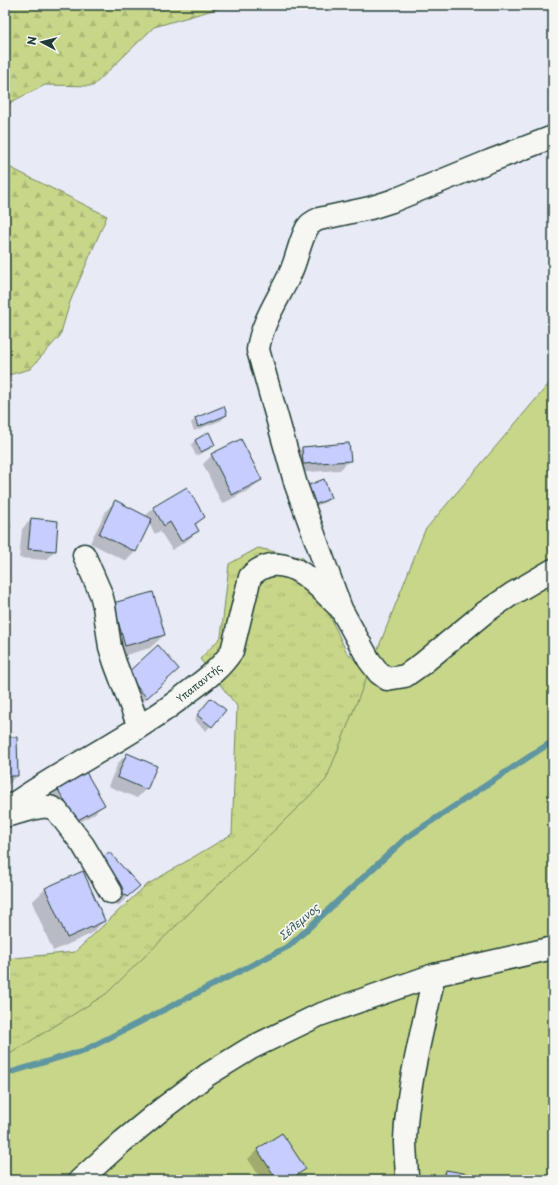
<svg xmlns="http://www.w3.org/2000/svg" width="558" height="1185" viewBox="0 0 558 1185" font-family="'Playpen Sans',sans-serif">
  <defs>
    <pattern id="grass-tufts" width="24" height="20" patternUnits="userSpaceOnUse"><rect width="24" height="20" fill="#c8d689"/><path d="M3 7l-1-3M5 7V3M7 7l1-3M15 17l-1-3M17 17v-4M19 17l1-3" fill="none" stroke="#abb977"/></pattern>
    <pattern id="forest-firs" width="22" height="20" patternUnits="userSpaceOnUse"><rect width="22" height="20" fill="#c8d689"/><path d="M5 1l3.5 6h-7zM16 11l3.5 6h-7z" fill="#abb977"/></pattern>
  </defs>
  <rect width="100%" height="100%" fill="#e8eaf6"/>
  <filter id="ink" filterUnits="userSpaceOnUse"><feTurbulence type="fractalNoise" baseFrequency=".025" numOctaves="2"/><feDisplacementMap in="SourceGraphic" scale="8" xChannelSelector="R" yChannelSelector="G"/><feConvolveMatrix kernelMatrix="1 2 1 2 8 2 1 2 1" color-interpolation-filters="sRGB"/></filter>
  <g filter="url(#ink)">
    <path fill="url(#grass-tufts)" stroke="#748a5e" d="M 258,548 L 303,558 L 346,651 L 386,694 L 553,935 L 5,1180 L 5,959 L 75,952 L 145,886 L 232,834 L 237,706 L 200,659 L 221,637 L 229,564 Z"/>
    <path fill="url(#forest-firs)" stroke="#748a5e" d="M 5,5 L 230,5 L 154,27 L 93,86 L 45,85 L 11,102 L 5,113 Z
      M 5,165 L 107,216 L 70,302 L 60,336 L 30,369 L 5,376 Z"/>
    <path fill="#c8d689" stroke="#748a5e" d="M 553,379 L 553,1180 L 5,1180 L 5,1057 L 106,994 L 326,780 L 425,530 Z"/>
    <path fill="#0003" d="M 226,415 L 222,420 L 194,431 L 191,423 L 195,419 Z
      M 209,434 L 214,445 L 210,449 L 196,456 L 191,445 L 195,440 Z
      M 302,448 L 350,460 L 340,470 L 294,473 L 293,457 Z
      M 212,455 L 261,480 L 251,489 L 222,504 L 203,464 Z
      M 305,487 L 330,498 L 326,502 L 307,509 Z
      M 115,501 L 145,516 L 154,508 L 203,517 L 195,526 L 198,530 L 188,540 L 172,550 L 160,531 L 155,534 L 149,524 L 135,552 L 126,561 L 90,543 L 106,511 Z
      M 31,519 L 55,550 L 46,560 L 19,558 L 22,529 Z
      M 113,604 L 164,635 L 150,648 L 112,659 Z
      M 169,678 L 138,706 L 117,684 Z
      M 207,704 L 224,711 L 206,731 L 194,720 Z
      M 5,738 L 17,775 L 5,788 Z
      M 127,754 L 146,789 L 137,798 L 108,786 L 118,763 Z
      M 58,789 L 103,805 L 94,814 L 66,830 L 49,798 Z
      M 83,872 L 104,921 L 91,934 L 53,951 L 32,902 L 45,889 Z
      M 88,873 L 139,886 L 118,906 Z
      M 281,1134 L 304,1169 L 293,1180 L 262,1180 L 248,1159 L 257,1150 Z
      M 446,1171 L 467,1180 L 441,1180 L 442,1175 Z"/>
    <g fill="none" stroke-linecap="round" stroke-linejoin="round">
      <path stroke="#5f96a1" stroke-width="6" d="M 5,1074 L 85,1050 L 289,946 L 406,838 L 553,741"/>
    </g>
    <path fill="#c7cdff" stroke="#1f3d34" d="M 224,406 L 227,415 L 198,427 L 195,418 Z
      M 209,432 L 215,445 L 201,452 L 195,440 Z
      M 241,439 L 262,480 L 232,495 L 211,454 Z
      M 349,443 L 351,461 L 303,464 L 302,447 Z
      M 324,479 L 331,498 L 312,506 L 304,487 Z
      M 187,487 L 205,517 L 195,524 L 199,531 L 181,541 L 170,522 L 164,526 L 153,507 Z
      M 115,500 L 152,519 L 136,552 L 99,534 Z
      M 5,508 L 9,508 L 10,529 L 5,530 Z
      M 31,518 L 58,521 L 56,551 L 28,549 Z
      M 5,569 L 8,570 L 5,603 Z
      M 153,592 L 165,635 L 125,646 L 113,603 Z
      M 158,645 L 179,669 L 147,698 L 126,674 Z
      M 211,698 L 226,710 L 212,727 L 197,715 Z
      M 5,737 L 17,737 L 18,776 L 5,776 Z
      M 127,753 L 157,766 L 147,790 L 117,777 Z
      M 86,772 L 105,805 L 76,821 L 57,788 Z
      M 109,852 L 140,886 L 127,897 L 96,864 Z
      M 5,862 L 10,863 L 5,887 Z
      M 83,871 L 105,921 L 67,938 L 45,888 Z
      M 282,1133 L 306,1169 L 289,1180 L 277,1180 L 257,1149 Z
      M 446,1170 L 469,1174 L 468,1180 L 444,1180 Z"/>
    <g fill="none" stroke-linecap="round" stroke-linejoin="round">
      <g stroke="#1f3d34" stroke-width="25">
        <path id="minor" d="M 553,137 L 490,161 L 392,201 L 370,208 L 319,219 C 314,221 310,223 307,228 C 299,243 297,259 290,274 C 279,298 261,323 258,350 L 296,485 L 341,609 L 369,660 L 379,673 L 387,679 L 405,676 L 422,664 L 484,613 L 512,594 L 553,570
          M 84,555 L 101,594 L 104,606 L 110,647 L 115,663 L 139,727
          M 5,810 C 65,767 133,737 190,691 C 206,679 221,668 232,651 L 250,577 C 256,570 262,567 271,565 C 299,562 319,588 338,606
          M 5,816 C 16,814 39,805 48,807 C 52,807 54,809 57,811 L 83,845 L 111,892
          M 80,1180 L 122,1142 L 162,1109 L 207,1075 L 251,1048 L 319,1015 L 434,975 L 553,948
          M 407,1180 C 407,1167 405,1153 405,1140 C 407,1085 423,1030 434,975"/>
      </g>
      <use href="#minor" stroke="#f6f6f2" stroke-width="22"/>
    </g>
  </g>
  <g text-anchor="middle" stroke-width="3.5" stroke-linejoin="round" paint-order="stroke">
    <g font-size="10" fill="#1f3d34" stroke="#f6f6f2">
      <text transform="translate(199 683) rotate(-39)" y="4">Υπαπαντής</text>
    </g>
    <g font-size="11" font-style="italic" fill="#345b58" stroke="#f6f6f2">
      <text transform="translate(299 922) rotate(-41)" y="4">Σέλεμνος</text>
    </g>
  </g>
  <rect width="558" height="1185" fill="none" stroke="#f6f6f2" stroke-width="20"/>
  <rect x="10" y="10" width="538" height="1165" fill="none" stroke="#1f3d34" stroke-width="1.5" filter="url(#ink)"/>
  <g transform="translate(42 42) rotate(277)" stroke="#f6f6f2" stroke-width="3" paint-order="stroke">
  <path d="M0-3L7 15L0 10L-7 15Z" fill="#1f3d34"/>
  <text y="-6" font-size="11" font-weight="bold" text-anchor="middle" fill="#1f3d34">N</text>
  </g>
</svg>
